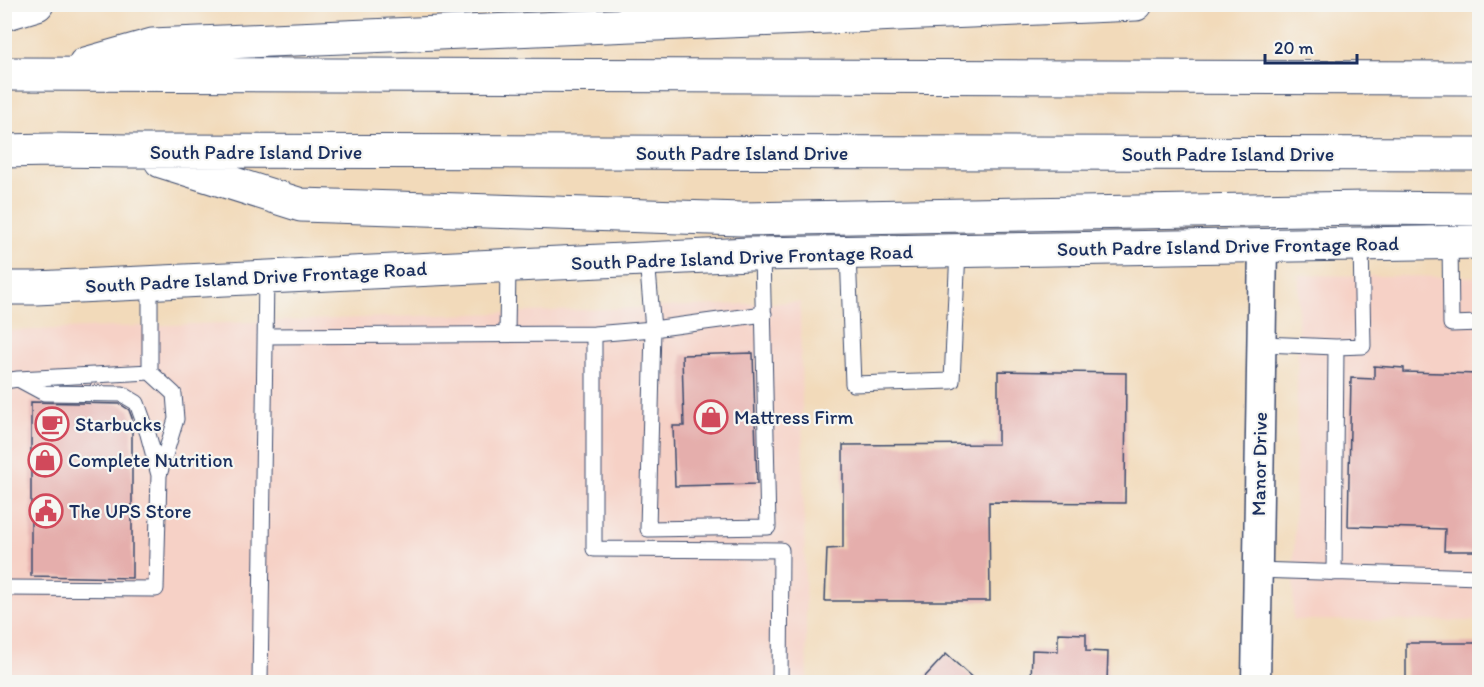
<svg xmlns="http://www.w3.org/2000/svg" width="1484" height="687" viewBox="0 0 1484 687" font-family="Itim,sans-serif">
  <rect width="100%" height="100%" fill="#f6f6f2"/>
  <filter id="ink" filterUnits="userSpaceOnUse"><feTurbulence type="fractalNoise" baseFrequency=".0167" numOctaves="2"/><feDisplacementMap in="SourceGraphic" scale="12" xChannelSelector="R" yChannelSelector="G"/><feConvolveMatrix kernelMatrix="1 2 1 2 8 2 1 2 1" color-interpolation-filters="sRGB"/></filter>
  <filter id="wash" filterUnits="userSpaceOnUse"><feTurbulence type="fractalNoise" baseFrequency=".008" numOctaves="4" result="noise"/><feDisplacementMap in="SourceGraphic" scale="24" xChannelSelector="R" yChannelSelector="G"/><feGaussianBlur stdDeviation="1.35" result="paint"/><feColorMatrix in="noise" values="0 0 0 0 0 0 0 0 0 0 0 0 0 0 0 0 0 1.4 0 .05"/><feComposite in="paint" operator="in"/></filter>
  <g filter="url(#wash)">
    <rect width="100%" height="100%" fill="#f2daba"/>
    <path fill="#f6d1c6" d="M 1299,275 L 1479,277 L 1479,621 L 1293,620 Z
      M 800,302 L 807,682 L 5,682 L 4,331 Z"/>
    <g id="blocks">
      <path fill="#e5aeac" d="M 753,353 L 757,484 L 675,486 L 673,426 L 684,426 L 682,355 Z
        M 1374,366 L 1404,368 L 1404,372 L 1479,374 L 1479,551 L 1444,551 L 1445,529 L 1348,526 L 1351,378 L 1374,379 Z
        M 998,371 L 1126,373 L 1125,503 L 989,502 L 990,601 L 825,601 L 827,549 L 843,548 L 843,445 L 998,444 Z
        M 31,402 L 120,404 L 129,410 L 132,418 L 132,578 L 31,576 Z
        M 1058,633 L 1086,634 L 1086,651 L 1108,652 L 1107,682 L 1031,682 L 1032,650 L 1058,651 Z
        M 1406,643 L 1479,643 L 1479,682 L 1406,682 Z
        M 946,654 L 977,682 L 920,682 Z"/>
    </g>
  </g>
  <g filter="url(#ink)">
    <use href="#blocks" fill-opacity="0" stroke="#3b496c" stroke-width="1.5"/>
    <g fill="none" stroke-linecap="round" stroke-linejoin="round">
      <g stroke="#3b496c" stroke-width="17">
        <path id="lane" d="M 1450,242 L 1451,324 L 1480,323
          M 848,253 L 853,384 L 952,381 L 958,250
          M 647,259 L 653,329 L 648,529 L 768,527 L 762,254
          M 150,282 L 150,372
          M 507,334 L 508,266
          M 594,334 L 594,549 L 781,550 L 780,682
          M 265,336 L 594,334 L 653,329 L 764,314
          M 1261,344 L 1336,347 L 1334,573
          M 1336,347 L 1363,346 L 1361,244
          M 18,379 L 44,393 L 122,394 L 137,403 L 148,434 L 159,475
          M 4,381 L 18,379 L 150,372 L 174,394 L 176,419 L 159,475 L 156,589 L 4,588
          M 1257,570 L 1480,577
          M 260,682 L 266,277"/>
      </g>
      <g stroke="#3b496c" stroke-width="31">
        <path id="street" d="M 1256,682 L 1263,245"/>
      </g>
      <g stroke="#3b496c" stroke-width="35">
        <path id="secondary" d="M 4,14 L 37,4
          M 4,288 L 36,288 L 749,254 L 1480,242"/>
      </g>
      <g stroke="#3b496c" stroke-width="35">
        <path id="highway" d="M 85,64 L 152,45 L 1136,4
          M 4,74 L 1480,78
          M 4,151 L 50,150 L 131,151 L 1480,154
          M 161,161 L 301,205 L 741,219 L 1366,208 L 1480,209"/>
      </g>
      <use href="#lane" stroke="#fff" stroke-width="15"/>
      <use href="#street" stroke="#fff" stroke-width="28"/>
      <use href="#secondary" stroke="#fff" stroke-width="33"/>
      <use href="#highway" stroke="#fff" stroke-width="33"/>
    </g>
  </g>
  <defs>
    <g id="shop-ring" transform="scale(1.725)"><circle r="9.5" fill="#f6f6f2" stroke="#d1495b" stroke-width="1.5"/><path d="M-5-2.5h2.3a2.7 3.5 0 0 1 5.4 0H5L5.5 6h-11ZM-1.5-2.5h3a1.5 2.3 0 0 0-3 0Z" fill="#d1495b"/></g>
    <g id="cafe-ring" transform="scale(1.725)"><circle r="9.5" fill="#f6f6f2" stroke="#d1495b" stroke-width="1.5"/><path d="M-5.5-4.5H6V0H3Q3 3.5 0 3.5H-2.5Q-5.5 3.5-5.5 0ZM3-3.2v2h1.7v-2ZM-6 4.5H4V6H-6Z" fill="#d1495b"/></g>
    <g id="civic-ring" transform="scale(1.725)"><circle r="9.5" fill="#f6f6f2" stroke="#d1495b" stroke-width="1.5"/><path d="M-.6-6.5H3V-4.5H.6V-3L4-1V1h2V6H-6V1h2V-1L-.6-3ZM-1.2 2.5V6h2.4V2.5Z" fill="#d1495b"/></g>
  </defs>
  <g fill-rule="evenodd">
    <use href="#shop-ring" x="711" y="417"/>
    <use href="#cafe-ring" x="52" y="424"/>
    <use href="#shop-ring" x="45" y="460"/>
    <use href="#civic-ring" x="46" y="511"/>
  </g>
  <g text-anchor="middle" stroke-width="4.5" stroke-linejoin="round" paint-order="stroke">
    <g font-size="20" fill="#1b2f5e" stroke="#f6f6f2">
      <text x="256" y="159">South Padre Island Drive</text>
      <text x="742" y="160">South Padre Island Drive</text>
      <text x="1228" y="161">South Padre Island Drive</text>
      <text transform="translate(1228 246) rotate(-1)" y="7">South Padre Island Drive Frontage Road</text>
      <text transform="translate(742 257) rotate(-2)" y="7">South Padre Island Drive Frontage Road</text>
      <text transform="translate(256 277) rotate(-3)" y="7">South Padre Island Drive Frontage Road</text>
      <text transform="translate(1259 464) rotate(-89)" y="7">Manor Drive</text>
    </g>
    <g font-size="20" fill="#1b2f5e" stroke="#f6f6f2" text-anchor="start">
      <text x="734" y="424">Mattress Firm</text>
      <text x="75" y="431">Starbucks</text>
      <text x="68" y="467">Complete Nutrition</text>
      <text x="69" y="518">The UPS Store</text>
    </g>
  </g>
  <rect width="1484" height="687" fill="none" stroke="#f6f6f2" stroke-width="24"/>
  <path d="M1265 54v9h92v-9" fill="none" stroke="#1b2f5e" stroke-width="3"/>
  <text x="1274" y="54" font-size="18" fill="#1b2f5e" stroke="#f6f6f2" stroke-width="4.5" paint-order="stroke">20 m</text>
</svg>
